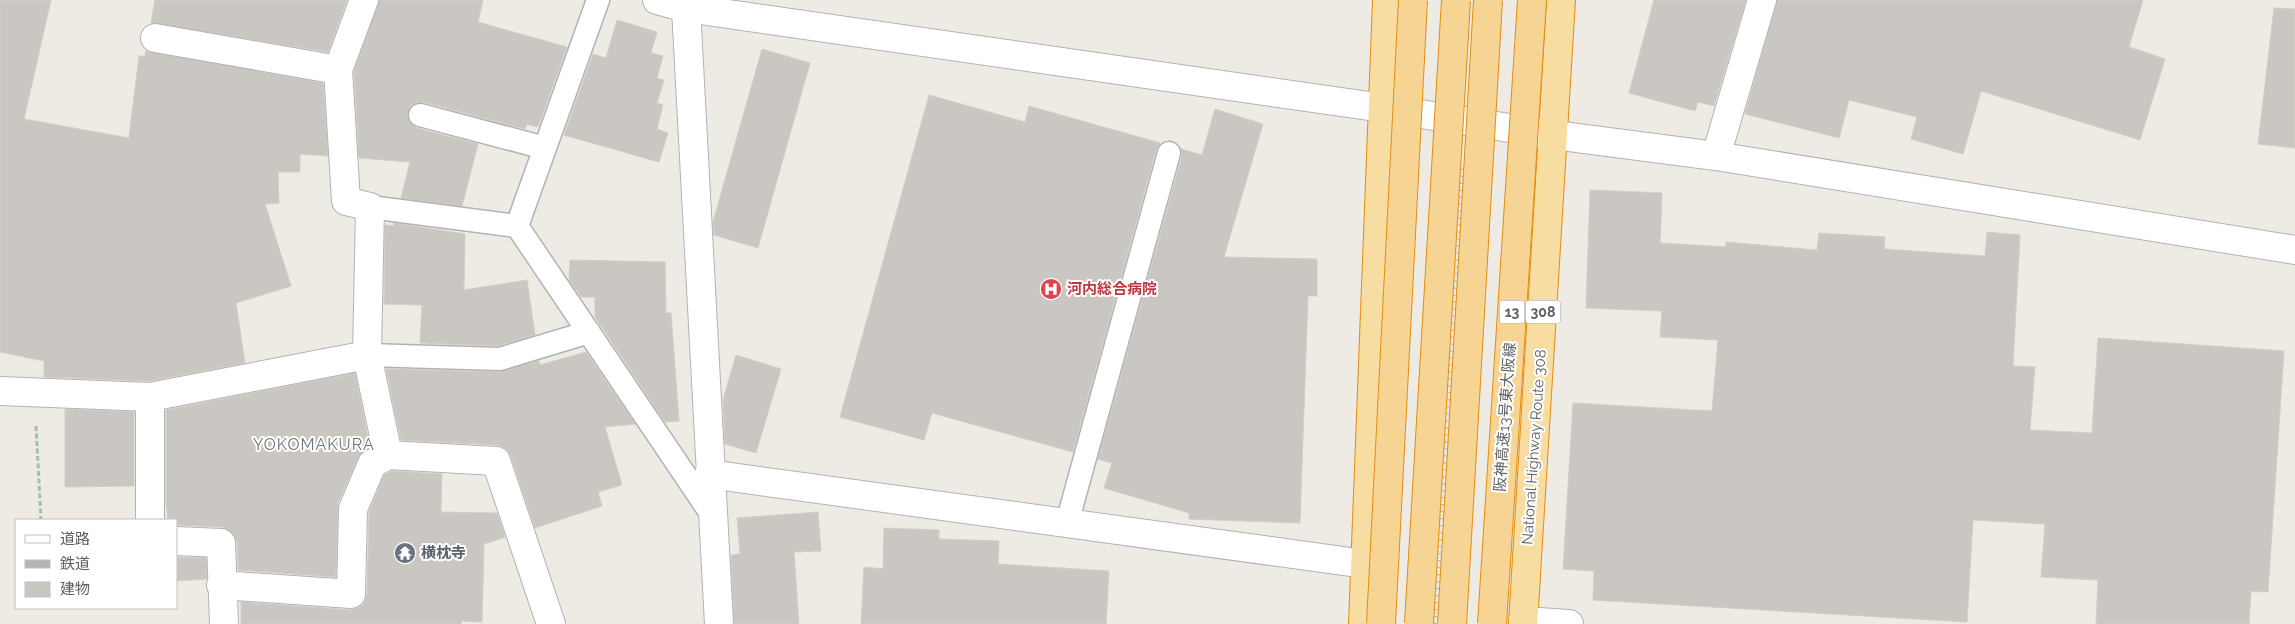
<svg xmlns="http://www.w3.org/2000/svg" width="2295" height="624" viewBox="0 0 2295 624" font-family="Raleway,'Noto Sans JP',sans-serif">
  <rect width="100%" height="100%" fill="#eeebe5"/>
  <path fill="#cac6c1" stroke="#d3cdc4" d="M 0,0 L 51,0 L 24,119 L 129,138 L 139,56 L 145,56 L 146,51 L 323,83 L 328,156 L 300,154 L 300,172 L 278,172 L 279,203 L 265,204 L 291,286 L 236,303 L 245,363 L 149,381 L 44,377 L 44,361 L 0,352 Z
    M 155,0 L 347,0 L 328,52 L 151,23 Z
    M 379,0 L 483,0 L 478,22 L 567,47 L 538,127 L 527,124 L 525,129 L 423,102 L 416,103 L 410,106 L 408,119 L 416,128 L 478,144 L 462,206 L 401,198 L 410,162 L 359,158 L 354,72 Z
    M 1654,0 L 1746,0 L 1714,106 L 1698,102 L 1695,111 L 1629,93 Z
    M 1777,0 L 2143,0 L 2129,47 L 2165,59 L 2140,140 L 1981,91 L 1963,154 L 1911,139 L 1917,117 L 1849,100 L 1839,138 L 1745,114 Z
    M 2274,8 L 2295,9 L 2295,148 L 2258,144 Z
    M 617,20 L 657,32 L 651,53 L 663,56 L 657,78 L 664,80 L 657,103 L 663,105 L 657,129 L 668,133 L 659,162 L 564,135 L 593,54 L 606,58 Z
    M 762,49 L 810,63 L 758,248 L 714,235 L 713,222 Z
    M 929,95 L 1025,122 L 1029,106 L 1160,143 L 1156,150 L 1073,452 L 932,413 L 924,440 L 840,417 Z
    M 1215,109 L 1263,124 L 1224,257 L 1317,259 L 1317,296 L 1308,296 L 1300,523 L 1189,519 L 1189,513 L 1104,488 L 1112,463 L 1098,459 L 1182,156 L 1181,149 L 1202,155 Z
    M 1590,190 L 1662,193 L 1660,243 L 1726,247 L 1726,242 L 1817,250 L 1819,233 L 1885,237 L 1884,249 L 1985,256 L 1987,232 L 2020,235 L 2013,366 L 2035,367 L 2030,430 L 2092,433 L 2098,338 L 2284,351 L 2268,592 L 2251,591 L 2249,624 L 2096,624 L 2098,580 L 2041,577 L 2045,524 L 1973,520 L 1967,622 L 1593,600 L 1594,571 L 1563,569 L 1573,403 L 1712,411 L 1718,340 L 1660,337 L 1662,311 L 1586,308 Z
    M 394,223 L 465,234 L 464,290 L 527,280 L 535,335 L 498,346 L 420,343 L 422,305 L 384,304 L 385,225 L 394,226 Z
    M 570,260 L 665,262 L 666,313 L 671,313 L 679,421 L 665,422 L 595,317 L 595,297 L 581,297 L 569,280 Z
    M 586,352 L 635,424 L 605,427 L 622,485 L 598,492 L 602,506 L 535,528 L 511,456 L 505,448 L 497,445 L 401,440 L 386,369 L 500,372 L 539,361 L 540,365 Z
    M 736,355 L 781,369 L 756,453 L 725,444 L 723,400 Z
    M 355,373 L 370,447 L 358,458 L 338,503 L 336,577 L 238,570 L 237,542 L 229,530 L 222,527 L 176,525 L 176,518 L 168,519 L 166,505 L 166,410 Z
    M 65,409 L 134,412 L 134,486 L 65,487 Z
    M 392,471 L 442,474 L 441,512 L 497,513 L 505,537 L 484,544 L 482,622 L 462,621 L 461,624 L 241,624 L 241,602 L 350,610 L 358,608 L 364,603 L 367,594 L 369,512 L 384,475 Z
    M 818,512 L 821,551 L 794,552 L 799,624 L 734,624 L 731,555 L 740,554 L 737,518 Z
    M 884,528 L 939,530 L 939,539 L 999,541 L 998,564 L 1109,571 L 1106,624 L 861,624 L 864,567 L 883,569 Z
    M 176,557 L 206,558 L 207,579 L 176,581 Z"/>
  <g fill="none" stroke-linecap="round" stroke-linejoin="round">
    <g stroke="#b0b3b6" stroke-width="25">
      <path id="service" d="M 420,115 L 545,148
        M 370,207 L 517,226 L 712,515
        M 517,226 L 598,0
        M 367,355 L 500,359 L 589,332
        M 1067,523 L 1169,153"/>
    </g>
    <g stroke="#b0b3b6" stroke-width="30">
      <path id="minor" d="M 364,0 L 338,70 L 346,201 L 370,207 L 367,355 L 388,455 L 496,461 L 551,624
        M 657,0 L 686,8 L 1383,108 L 1554,135 L 1716,156 L 2295,250
        M 686,8 L 719,624
        M 155,38 L 338,70
        M 1716,156 L 1762,0
        M 0,391 L 150,397 L 367,355
        M 709,474 L 1365,564
        M 150,520 L 150,397
        M 176,541 L 221,543 L 224,624
        M 221,585 L 351,594 L 353,509 L 372,464 L 388,455
        M 1523,621 L 1569,624"/>
    </g>
    <g stroke="#e48d0f" stroke-width="30">
      <path id="trunk" d="M 1363,624 L 1387,0
        M 1523,624 L 1561,0"/>
    </g>
    <path stroke="#9dc5a4" stroke-width="3" stroke-dasharray="5 2.5" stroke-linecap="butt" d="M 36,426 L 41,520"/>
    <use href="#service" stroke="#fff" stroke-width="22"/>
    <use href="#minor" stroke="#fff" stroke-width="28"/>
    <use href="#trunk" stroke="#f8dda2" stroke-width="28"/>
    <path stroke="#b3b4b4" stroke-width="4" stroke-dasharray="1 6" stroke-linecap="butt" d="M 1435,624 L 1463,164
      M 1462,624 L 1487,168"/>
    <g stroke="#e48d0f" stroke-width="30" stroke-linecap="butt">
      <path id="motorway-bridge" d="M 1381,624 L 1413,0
        M 1419,624 L 1456,0
        M 1452,624 L 1488,0
        M 1492,624 L 1532,0"/>
    </g>
    <use href="#motorway-bridge" stroke="#f6d494" stroke-width="28"/>
  </g>
  <defs>
    <g id="hospital-disc" transform="scale(1.125)"><circle r="9.5" fill="#e0444e" stroke="#fff"/><path d="M-5-5h3v3.5h4V-5h3V5h-3V1.5h-4V5h-3Z" fill="#fff"/></g>
    <g id="temple-disc" transform="scale(1.125)"><circle r="9.5" fill="#6b7280" stroke="#fff"/><path d="M0-6L5-2H3V0L6.5 2.5H4V6H1.5V3h-3V6H-4V2.5H-6.5L-3 0V-2H-5Z" fill="#fff"/></g>
  </defs>
  <g fill-rule="evenodd">
    <use href="#hospital-disc" x="1051" y="289"/>
    <use href="#temple-disc" x="405" y="553"/>
  </g>
  <g text-anchor="middle" stroke-width="4" stroke-linejoin="round" paint-order="stroke">
    <g fill="#fff" stroke="#8e9092" stroke-width="1">
      <rect x="1499.5" y="300.5" width="25" height="23" rx="4"/>
      <rect x="1525.5" y="300.5" width="35" height="23" rx="4"/>
    </g>
    <g font-size="14" font-weight="bold" fill="#5d6164">
      <text x="1512" y="317">13</text>
      <text x="1543" y="317">308</text>
    </g>
    <g font-size="15" font-weight="bold" fill="#be3a42" stroke="#fff" text-anchor="start">
      <text x="1067" y="294">河内総合病院</text>
    </g>
    <g font-size="15" fill="#5d6164" stroke="#fff">
      <text transform="translate(1505 417) rotate(-86)" y="5">阪神高速13号東大阪線</text>
      <text transform="translate(1534 447) rotate(-86)" y="5">National Highway Route 308</text>
    </g>
    <g font-size="15" font-weight="bold" fill="#5b616d" stroke="#fff" text-anchor="start">
      <text x="421" y="558">横枕寺</text>
    </g>
    <g font-size="16" letter-spacing="1" fill="#6e7376" stroke="#fff">
      <text x="314" y="450">YOKOMAKURA</text>
    </g>
  </g>
  <rect x="15" y="519" width="162" height="90" fill="#ffffff" stroke="#bec0c1"/>
  <rect x="25" y="535" width="25" height="8" fill="#ffffff" stroke="#bec0c1"/>
  <text x="60" y="544" font-size="15" fill="#5d6164">道路</text>
  <rect x="25" y="560" width="25" height="8" fill="#b3b4b4" stroke="#bec0c1"/>
  <text x="60" y="569" font-size="15" fill="#5d6164">鉄道</text>
  <rect x="25" y="582" width="25" height="15" fill="#cac6c1" stroke="#bec0c1"/>
  <text x="60" y="594" font-size="15" fill="#5d6164">建物</text>
</svg>
